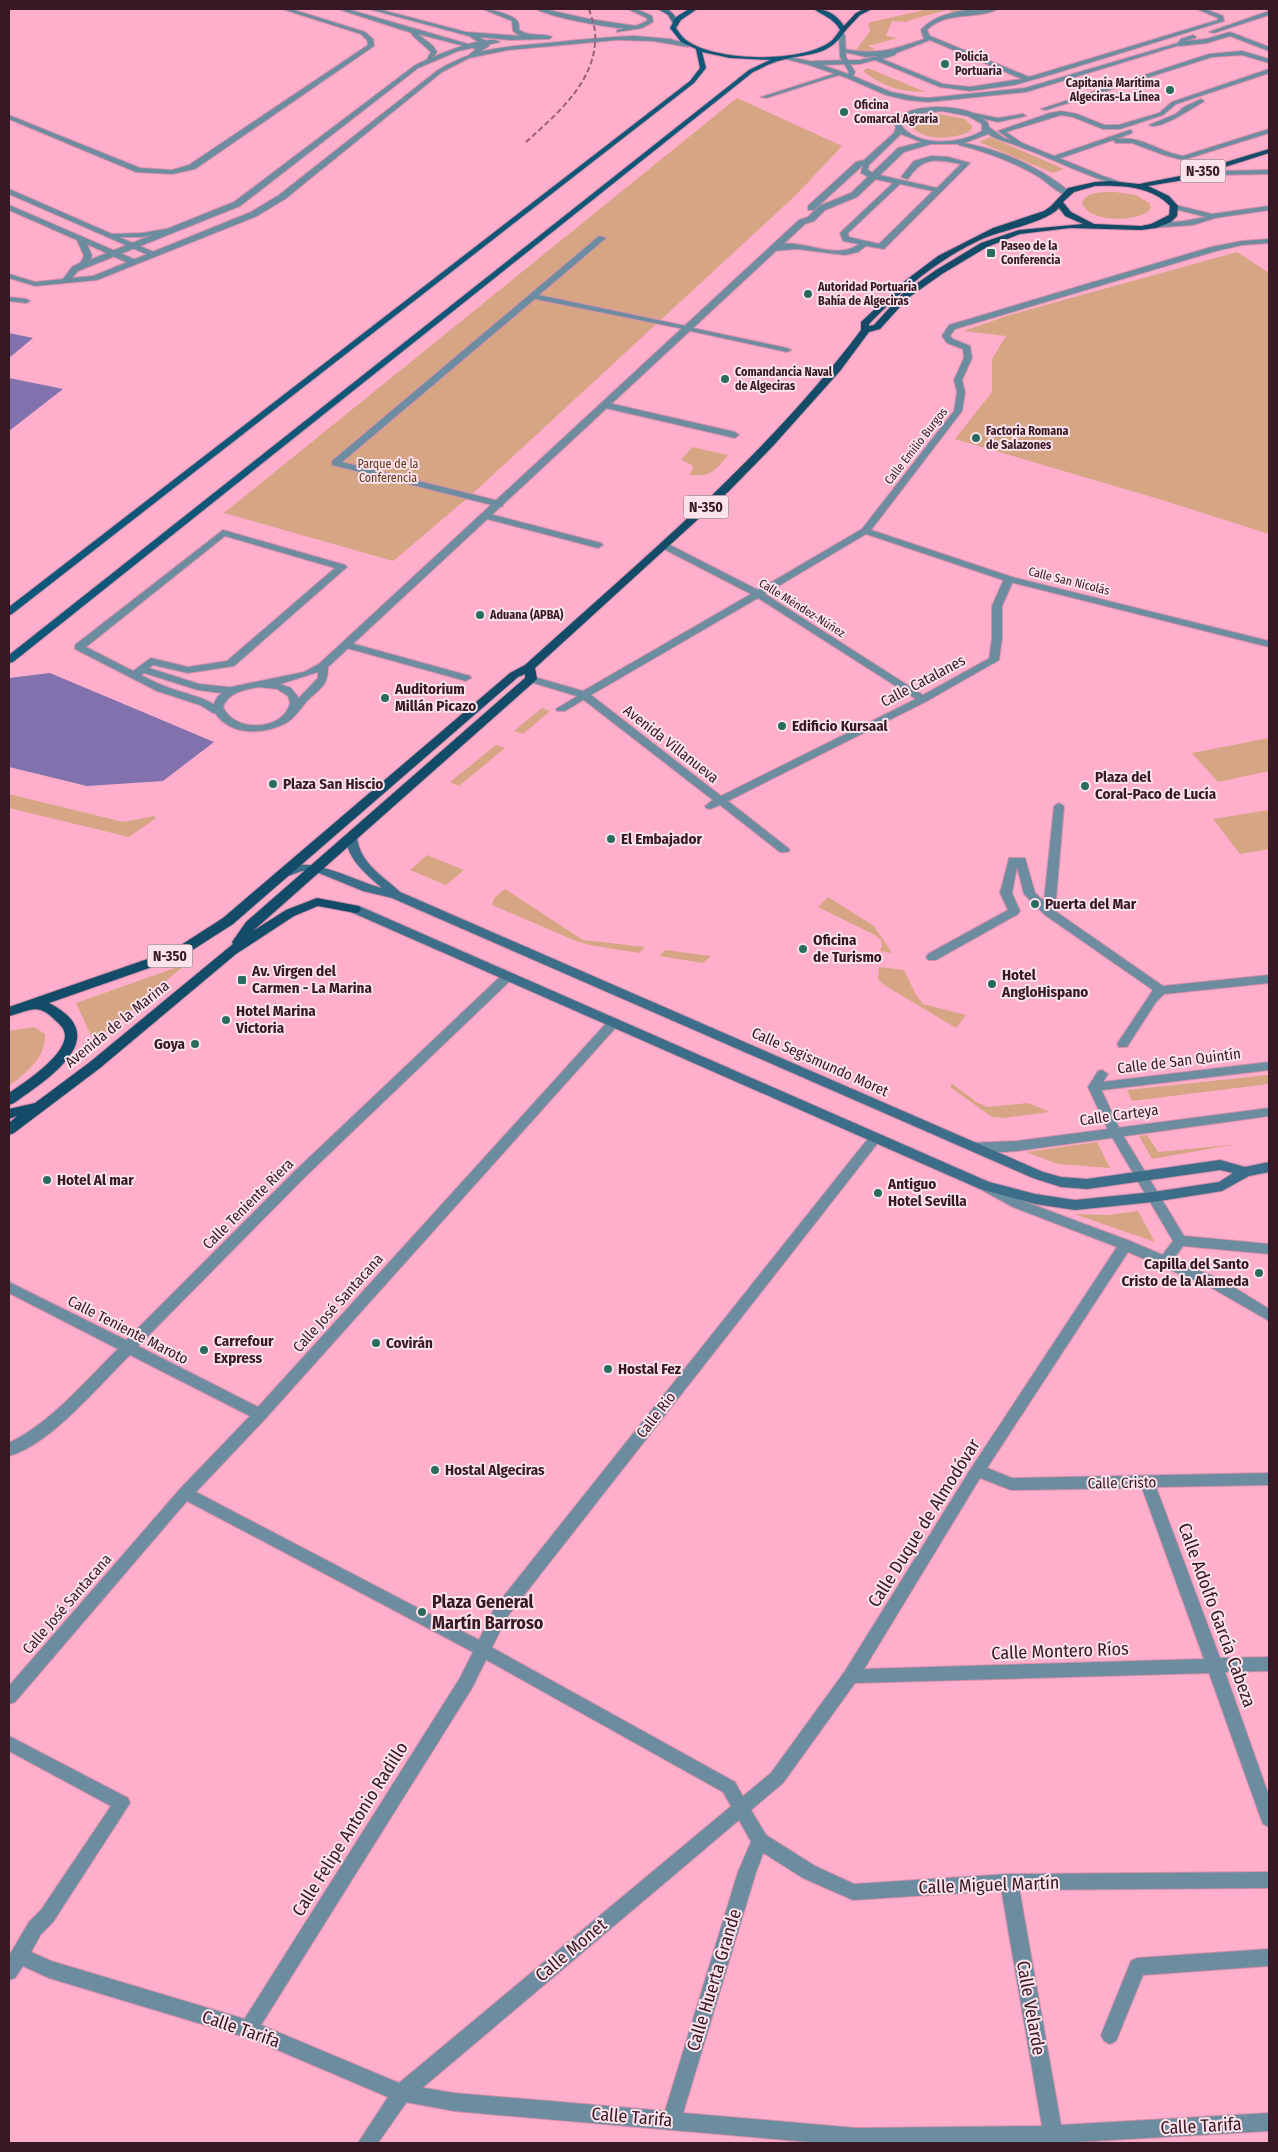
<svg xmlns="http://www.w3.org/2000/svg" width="1278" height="2152" viewBox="0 0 1278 2152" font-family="'Fira Sans Condensed',sans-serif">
  <rect width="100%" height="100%" fill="#ffaecc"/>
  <path fill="#d6a583" d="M 929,9 L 973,9 L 956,13 L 947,10 L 910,20 L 906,22 L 892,21 L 886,36 L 898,38 L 868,46 L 875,49 L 864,52 L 856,50 L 870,31 L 868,24 L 871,22 Z
    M 868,68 L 925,92 C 900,92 882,86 863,71 Z
    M 737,98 L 842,146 L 796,195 L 470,496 L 393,561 L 224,513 Z
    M 939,114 L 965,119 L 972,126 L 971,130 C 958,140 921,142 911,125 L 916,118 Z
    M 990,137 L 1064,169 L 1053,173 L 979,142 Z
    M 1115,192 L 1136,195 L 1149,203 L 1151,207 L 1149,211 C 1135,222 1089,223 1082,203 C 1086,191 1104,192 1115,192 Z
    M 1237,252 L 1269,273 L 1269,534 L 1162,500 L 955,439 L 992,392 L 992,359 L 1006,336 L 963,331 L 1013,314 Z
    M 692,447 L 728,455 C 714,472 711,477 689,475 L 693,468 L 692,465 L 681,460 Z
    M 542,708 L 550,711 L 523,734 L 514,731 Z
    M 1269,738 L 1269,771 L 1218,782 L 1192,753 Z
    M 496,745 L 505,748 L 459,786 L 450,782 Z
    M 9,794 L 123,822 L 154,816 L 156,818 L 129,837 L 9,808 Z
    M 1269,810 L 1269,849 L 1240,854 L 1213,819 Z
    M 427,855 L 464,870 L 446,885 L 410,870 Z
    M 505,889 L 583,940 L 645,947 L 639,953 L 590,945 L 576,941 L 492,905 L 494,898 Z
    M 828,897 L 874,926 L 892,953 L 880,951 L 882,946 L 881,940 L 875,935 L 818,907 Z
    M 665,950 L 711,956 L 703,963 L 659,956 Z
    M 186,964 L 94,1042 L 76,1003 Z
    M 879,967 L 904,970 L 916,995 L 923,1004 L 966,1015 L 956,1028 L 884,985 L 878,979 Z
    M 34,1027 L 45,1034 C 46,1058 27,1072 9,1086 L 9,1031 Z
    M 1268,1075 L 1269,1084 L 1132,1101 L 1127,1090 Z
    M 952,1084 L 978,1103 L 988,1107 L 1028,1103 L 1050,1112 L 1002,1118 L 992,1117 L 950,1087 Z
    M 1147,1135 L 1158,1152 L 1269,1141 L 1237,1144 L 1152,1159 L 1139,1136 Z
    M 1097,1142 L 1110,1168 L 1058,1164 L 1026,1152 Z
    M 1138,1211 L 1155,1242 L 1074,1214 L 1108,1215 Z"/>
  <path fill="#8171ad" d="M 9,333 L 33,338 L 9,358 Z
    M 9,378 L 63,389 L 9,431 Z
    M 50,673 L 214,742 L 163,781 L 87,786 L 9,767 L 9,678 Z"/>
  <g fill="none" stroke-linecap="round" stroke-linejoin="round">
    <g stroke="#d790ab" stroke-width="2">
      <path id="service" d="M 282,9 L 291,9 L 365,32 L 373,39 L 374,46 L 195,169 L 172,174 L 136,172 L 9,119 L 9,115 L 11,116 L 140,168 L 172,170 L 189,165 L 368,45 L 367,40 L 361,34 Z
        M 338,9 L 347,9 L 468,44 L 483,45 L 469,36 L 369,9 L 378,9 L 466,32 L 520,36 L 513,31 L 512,21 L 483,9 C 490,9 515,15 518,22 C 519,24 519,27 519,30 C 533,38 543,32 552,37 L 549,39 L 510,40 L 479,37 L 488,42 L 489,46 L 472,57 L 469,55 L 476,49 L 418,34 L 433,46 L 437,52 L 430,61 L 427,59 L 431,52 L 412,35 L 412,33 Z
        M 536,9 L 544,9 L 589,19 L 643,27 C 632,34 548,17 536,9 Z
        M 998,9 C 979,20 947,10 927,30 L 930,36 L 1029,77 L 1218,20 L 1218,18 L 1197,9 L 1205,9 L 1223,16 L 1224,21 L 1053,74 L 1014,85 L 970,91 L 940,87 L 875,60 L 860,64 L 813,65 L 810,63 L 813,61 L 860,60 L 878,56 L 866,57 L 840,51 L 843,49 C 877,55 892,50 924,39 L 921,30 C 937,11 975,7 998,9 ZM 930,40 L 1022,79 L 970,87 L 943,84 L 882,59 L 895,55 L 896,53 Z
        M 1269,11 L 1269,15 L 1214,33 L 1209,32 Z
        M 1230,32 L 1269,47 L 1269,51 L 1230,36 L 1207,43 L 1180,46 L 1177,44 L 1181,39 L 1193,35 L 1196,37 L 1195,38 L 1185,41 L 1206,39 Z
        M 1242,51 L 1269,59 L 1269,63 L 1242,55 L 1212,57 L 1046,110 L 1041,109 L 1209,54 Z
        M 1269,69 L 1269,73 L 1176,104 L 1163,115 L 1120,129 L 1103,129 L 1073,117 L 1061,115 L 1006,132 L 1022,143 L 1024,144 L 1020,146 L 998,131 L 1050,113 L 1061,111 L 1077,114 L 1104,125 L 1119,125 L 1159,113 L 1172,102 Z
        M 837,73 L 842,74 L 766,98 L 761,97 Z
        M 1201,99 L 1204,101 L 1203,102 C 1192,108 1159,131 1149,125 L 1176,114 L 1184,107 Z
        M 973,113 L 998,118 L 1023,114 L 1026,116 L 998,122 L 971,116 L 970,115 Z
        M 1269,129 L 1269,133 L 1183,160 L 1164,155 L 1132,143 L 1116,143 L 1113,140 L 1055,160 L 1048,158 L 1130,130 L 1132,131 L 1132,133 L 1116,139 C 1141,135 1159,152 1183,156 Z
        M 931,156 L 948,157 L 970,163 L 884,249 L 866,246 L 858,252 L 845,255 L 797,249 L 772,251 L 768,249 C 795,231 832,264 859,244 L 843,241 L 840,233 L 893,183 L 870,178 L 861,173 L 864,160 L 870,160 L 868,170 L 875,174 L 937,188 L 961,164 C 936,159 923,156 908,179 L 901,177 L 914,161 ZM 900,184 L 933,191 L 879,244 L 849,237 L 848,233 Z
        M 9,189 L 112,234 L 142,233 L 172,228 L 176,230 L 142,237 L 119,237 L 156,253 L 157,255 L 153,257 L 9,194 Z
        M 9,205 L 136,260 L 137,262 L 130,264 L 87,244 L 92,256 C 88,263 82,272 72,271 L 72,267 L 81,262 L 84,256 L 77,240 L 9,210 Z
        M 9,297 L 26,299 L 30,301 L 26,303 L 9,301 Z
        M 683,326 L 787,348 L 791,350 L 787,352 L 686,330 L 683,330 Z
        M 604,402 L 735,432 L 739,435 L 735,438 L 601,407 L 601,403 Z
        M 486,513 L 601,543 L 603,545 L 598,548 L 483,518 L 483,514 Z
        M 223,530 L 345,565 L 347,567 L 234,666 L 188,673 L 153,665 L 149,668 L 199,684 L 237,688 L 237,692 L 221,693 L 198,690 L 144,673 L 141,675 C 149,679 158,684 167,687 C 184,694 209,697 222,711 L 221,713 L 213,713 L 200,705 L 157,691 L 75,649 L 75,645 ZM 225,536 L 335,568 L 227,661 L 188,667 L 151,658 L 133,671 L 86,647 Z
        M 347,642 L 470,676 L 471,678 L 466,681 L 343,647 L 342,645 Z
        M 1269,1949 L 1269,1966 L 1143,1975 L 1116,2041 L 1110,2044 L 1104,2041 L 1101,2035 L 1131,1961 L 1137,1958 Z"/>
    </g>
    <g stroke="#d790ab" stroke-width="2">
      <path id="pedestrian" d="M 599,236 L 606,238 L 539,295 L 686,326 L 689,326 L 689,330 L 535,299 L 342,462 L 503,502 L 503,506 L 500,507 L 332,465 L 332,461 Z
        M 1009,576 L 1014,579 L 1002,606 L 1002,638 L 999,660 L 994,663 L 989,660 L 992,638 L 992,606 L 1004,579 Z
        M 584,692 L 589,695 L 588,697 L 565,711 L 557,711 L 556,709 Z
        M 1059,803 L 1064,806 L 1055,911 L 1163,986 L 1269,975 L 1269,983 L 1164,994 L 1156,1002 L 1127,1047 L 1119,1047 L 1117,1044 L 1153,990 L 1045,915 L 1024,894 L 1017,867 L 1012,893 L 1020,911 L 1018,914 L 936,960 L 928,960 L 926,957 L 928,954 L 1008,910 L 1000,893 L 1009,858 L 1025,858 L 1035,893 L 1044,901 L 1054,806 Z
        M 1102,1070 L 1108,1074 L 1100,1087 L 1121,1132 L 1184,1236 L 1269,1244 L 1269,1254 L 1183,1246 L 1169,1266 L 1159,1266 L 1157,1262 L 1173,1241 L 1109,1132 L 1088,1087 L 1098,1071 Z
        M 482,1642 L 735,1782 L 749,1808 L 747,1813 L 741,1816 L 735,1813 L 723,1792 L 476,1654 L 474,1649 L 476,1644 Z
        M 9,1736 L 128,1798 L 130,1803 L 53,1922 L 41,1934 L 31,1952 L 51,1961 L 248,2020 L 254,2023 L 257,2029 L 254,2035 L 248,2038 L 49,1978 L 23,1966 L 15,1978 L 9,1980 L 9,1956 L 29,1922 L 41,1910 L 111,1806 L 9,1751 Z
        M 760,1833 L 766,1835 L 768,1841 L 756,1872 L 683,2113 L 856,2128 L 1042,2126 L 1000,1882 L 1003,1876 L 1009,1874 L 1015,1876 L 1018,1882 L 1061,2125 L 1269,2113 L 1269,2131 L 1060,2143 L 820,2143 L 454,2111 L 394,2100 L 392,2093 L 394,2086 L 401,2084 L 454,2093 L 665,2111 L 738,1872 L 754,1835 Z"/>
    </g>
    <g stroke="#d790ab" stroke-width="2">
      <path id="minor" d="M 628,9 L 636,9 L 652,16 L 653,22 L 642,28 L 617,32 L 617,30 L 638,25 L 647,21 L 647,18 Z
        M 842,33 L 845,35 L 846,57 L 855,72 L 853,76 L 891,92 L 917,97 L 928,98 L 1025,88 L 1178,43 L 1183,44 L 1026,92 L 928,102 L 907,100 L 886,95 L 847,78 L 809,65 L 782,58 L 785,56 L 814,62 L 848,74 L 849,72 L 840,57 L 839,35 Z
        M 635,36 L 670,39 L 691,45 L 688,47 L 653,41 L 617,40 L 508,50 L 469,58 L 442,72 L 285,199 L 257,216 L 97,280 L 35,286 L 9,278 L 9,274 L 35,282 L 63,279 L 72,267 L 234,202 L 414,66 C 429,58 486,33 500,42 L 458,51 L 418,68 L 240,206 L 78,271 L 72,278 L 93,276 L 251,212 L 279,195 L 438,70 C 476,47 505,47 548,43 C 577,40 606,37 635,36 Z
        M 936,107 C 954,107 976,110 988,123 L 989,127 L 1004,138 L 1022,143 L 1103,176 L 1126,184 L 1122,186 C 1086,177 1055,159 1020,147 C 1009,142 998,141 988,134 L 964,143 C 1002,150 1039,167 1069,191 L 1069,195 C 1059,195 1047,182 1039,177 C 1014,162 987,152 959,145 L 958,144 L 931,144 L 904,152 L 857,197 L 825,210 L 814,221 L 805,224 L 328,667 C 328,686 320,688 307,701 C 301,708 295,718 286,723 C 261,736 225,736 212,707 L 218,696 L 231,687 L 304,672 L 319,664 L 799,220 L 808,217 L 819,206 L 851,193 L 898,148 L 921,142 L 901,134 L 870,164 L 862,166 L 814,210 L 808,210 L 808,206 L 856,162 L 864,160 L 894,133 L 896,127 L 894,124 C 904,109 919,108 936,107 ZM 942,111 L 968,116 L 982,124 L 982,131 C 960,144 917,148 900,124 L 913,114 ZM 318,672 L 318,678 L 299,698 L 291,688 L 280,684 ZM 259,687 L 277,689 L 288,696 L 290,703 C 284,731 234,733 223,707 C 229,692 244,690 259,687 Z
        M 1269,170 L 1269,174 L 1217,175 L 1213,173 L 1217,171 Z
        M 1269,239 L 1269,243 L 1242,245 L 1216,251 L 955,329 L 950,336 L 953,339 L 970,346 L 972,358 L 962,380 L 965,392 L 962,411 L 871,530 L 1012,577 L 1269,641 L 1269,647 L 1006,581 L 866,534 L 765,594 L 923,695 L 990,658 L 994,657 L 999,660 L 927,701 L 728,801 L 788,848 L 790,850 L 788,852 L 780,852 L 720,805 L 710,809 L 706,808 L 705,806 L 713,800 L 580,697 L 527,681 L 526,679 L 531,676 L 583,691 L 751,594 L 660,547 L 660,543 L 666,543 L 758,590 L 862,529 L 954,411 L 957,392 L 954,380 L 964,358 L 963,349 L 947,343 L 942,336 L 949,325 L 1211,247 L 1242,241 ZM 758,598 L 916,699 L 721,796 L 591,695 Z
        M 508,972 L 514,976 L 512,979 L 306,1176 L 138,1346 L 258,1407 L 610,1019 L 618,1019 L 620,1022 L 618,1025 L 265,1419 L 196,1492 L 479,1640 L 495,1607 L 870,1136 L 880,1136 L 881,1139 L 507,1617 L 472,1688 L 261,2025 L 399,2083 L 771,1773 L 845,1671 L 972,1467 L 1117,1247 L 1013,1207 L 982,1190 L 980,1187 L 982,1184 L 987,1182 L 1023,1201 L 1130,1241 L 1222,1280 L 1269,1309 L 1269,1321 L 1212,1288 L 1128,1252 L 987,1468 L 1012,1478 L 1269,1473 L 1269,1485 L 1156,1487 L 1220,1658 L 1269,1657 L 1269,1671 L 1225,1672 L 1269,1796 L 1269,1827 L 1263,1824 L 1261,1819 L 1209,1673 L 855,1683 L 783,1783 L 751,1810 L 766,1835 L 815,1866 L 854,1884 L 1009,1874 L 1269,1872 L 1269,1888 L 1009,1890 L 853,1900 L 803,1878 L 754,1847 L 739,1820 L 408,2100 L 378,2143 L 358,2143 L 388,2097 L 242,2035 L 239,2029 L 242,2023 L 460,1678 L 473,1652 L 187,1501 L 15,1702 L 9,1704 L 9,1686 L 180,1489 L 250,1416 L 130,1355 C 98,1386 51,1444 9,1456 L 9,1443 C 52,1422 84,1382 118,1349 L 9,1293 L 9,1282 L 126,1340 L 296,1170 L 504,973 ZM 980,1478 L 1011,1490 L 1142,1488 L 1204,1659 L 864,1669 Z
        M 1269,1062 L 1269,1070 L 1094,1091 L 1088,1087 L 1094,1083 Z
        M 1269,1108 L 1269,1116 L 1017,1151 L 988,1153 L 968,1149 L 967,1146 L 968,1143 L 1017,1141 Z"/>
    </g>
    <g stroke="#d790ab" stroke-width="2">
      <path id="tertiary" d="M 1171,204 L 1212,214 L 1269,206 L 1269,210 L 1215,218 L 1193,225 L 1150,228 L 1150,224 L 1153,224 L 1184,221 L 1206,217 L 1171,208 Z"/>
    </g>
    <g stroke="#d790ab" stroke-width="2">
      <path id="secondary" d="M 658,9 C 669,8 673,12 678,22 L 673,23 L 668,15 Z
        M 351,833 L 357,836 C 359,863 382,875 400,892 L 1043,1172 L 1061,1177 L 1087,1179 L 1220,1160 L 1245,1167 L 1269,1162 L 1269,1172 L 1249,1176 L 1222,1191 L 1153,1202 L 1075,1210 L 1035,1204 L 980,1189 L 351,912 L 349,909 L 351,906 L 359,906 L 989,1182 L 1035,1194 L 1075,1200 L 1153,1192 L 1219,1182 L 1233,1173 L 1220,1170 L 1087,1189 L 1061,1187 L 1033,1178 L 392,898 L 363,891 L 314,871 L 302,871 L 285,877 L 279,874 C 302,849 355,882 382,888 C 365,873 348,860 345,836 Z"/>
    </g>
    <g stroke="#d790ab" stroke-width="2">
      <path id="primary" d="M 689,9 L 697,9 L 681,20 L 676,28 C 679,32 682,37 686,40 C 715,62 801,63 830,42 C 834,39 837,34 840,30 C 834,18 823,16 814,9 C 829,9 840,17 846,30 C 827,58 811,52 782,60 C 772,62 762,68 753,72 L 13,662 L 9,663 L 9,655 L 749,70 L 770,60 L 730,58 L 702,52 L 706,68 L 694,83 L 12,614 L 9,615 L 9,607 L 690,81 L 700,68 L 696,49 L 681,42 L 670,28 L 676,17 Z"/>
    </g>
    <g stroke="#d790ab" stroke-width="2">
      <path id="trunk" d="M 864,9 L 872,9 L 860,15 L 845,31 L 841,31 L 841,29 L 856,13 Z
        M 1269,149 L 1269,153 L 1184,180 L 1148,186 L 1169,196 L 1178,206 L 1177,216 L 1171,222 L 1156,228 L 1141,230 L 1070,228 L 1020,234 L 987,247 L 942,274 L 908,298 L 880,329 L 869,332 L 840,371 L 773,446 L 729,491 L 535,668 L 537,679 L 535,681 L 253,931 L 286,910 L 317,898 L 359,906 L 361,909 L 359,912 L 355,913 L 318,906 L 294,916 L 236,954 L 100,1068 L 14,1133 L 9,1135 L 9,1123 L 17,1116 L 9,1119 L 9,1109 L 35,1103 L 90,1062 L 233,944 L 232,942 L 246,922 L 525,678 L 525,674 L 518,677 L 233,924 L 191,951 L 172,960 L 49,1003 C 116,1037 47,1079 14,1103 L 9,1105 L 9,1093 C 25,1082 64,1057 65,1036 C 65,1028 59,1024 55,1020 C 37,1002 30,1011 9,1016 L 9,1007 L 162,954 L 181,945 L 223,918 L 510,673 L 525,665 C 642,559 766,457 861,330 L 861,322 L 906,280 L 938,256 L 993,228 L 1044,211 L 1051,206 L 1068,188 L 1095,182 L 1110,181 L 1139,184 L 1180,176 ZM 1095,186 C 1121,185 1151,186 1170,206 L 1169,215 L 1151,224 L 1141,226 L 1094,224 L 1071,212 L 1063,202 L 1074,192 ZM 1059,208 L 1065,216 L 1083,224 L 1019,230 L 981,243 L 936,270 L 902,294 L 874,325 L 869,326 L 869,324 C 902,290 938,259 982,239 C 1003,230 1045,223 1059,208 Z"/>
    </g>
    <use href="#service" fill="#6c8c9f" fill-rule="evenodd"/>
    <use href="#pedestrian" fill="#6c8c9f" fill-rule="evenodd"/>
    <use href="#minor" fill="#6c8c9f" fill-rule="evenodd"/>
    <use href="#tertiary" fill="#6c8c9f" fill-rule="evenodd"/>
    <use href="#secondary" fill="#3c6d89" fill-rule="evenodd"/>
    <use href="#primary" fill="#0e5779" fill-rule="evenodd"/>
    <use href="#trunk" fill="#124c69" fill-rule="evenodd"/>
    <path stroke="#996277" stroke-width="2" stroke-dasharray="5.5 3" stroke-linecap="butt" d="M 526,142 C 558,113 599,79 595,31 C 594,24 591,16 589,9"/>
  </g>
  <g fill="#296c5d" stroke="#fce2eb" stroke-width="2">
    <circle cx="945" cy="64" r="5"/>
    <circle cx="1170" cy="90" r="5"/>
    <circle cx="844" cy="112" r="5"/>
    <rect x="986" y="248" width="10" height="10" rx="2.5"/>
    <circle cx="808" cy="294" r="5"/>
    <circle cx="725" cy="379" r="5"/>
    <circle cx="976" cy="438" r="5"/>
    <circle cx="480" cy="615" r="5"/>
    <circle cx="385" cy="698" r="5"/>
    <circle cx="782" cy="726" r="5"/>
    <circle cx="273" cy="784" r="5"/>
    <circle cx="1085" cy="786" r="5"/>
    <circle cx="611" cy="839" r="5"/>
    <circle cx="1035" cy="904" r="5"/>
    <circle cx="803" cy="949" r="5"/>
    <rect x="237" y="975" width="10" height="10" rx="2.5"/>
    <circle cx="992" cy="984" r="5"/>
    <circle cx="226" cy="1020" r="5"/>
    <circle cx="195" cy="1044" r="5"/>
    <circle cx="47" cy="1180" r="5"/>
    <circle cx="878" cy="1193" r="5"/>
    <circle cx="1259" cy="1273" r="5"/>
    <circle cx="376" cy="1343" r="5"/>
    <circle cx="204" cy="1350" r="5"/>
    <circle cx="608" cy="1369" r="5"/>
    <circle cx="435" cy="1470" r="5"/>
    <circle cx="422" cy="1612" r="5"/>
  </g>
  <g text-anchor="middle" stroke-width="4" stroke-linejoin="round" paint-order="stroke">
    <g font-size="12" font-weight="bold" fill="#371925" stroke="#fce2eb" text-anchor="start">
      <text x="955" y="61">Policía<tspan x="955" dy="14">Portuaria</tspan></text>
      <text x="1160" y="87" text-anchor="end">Capitanía Marítima<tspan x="1160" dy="14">Algeciras-La Línea</tspan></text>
      <text x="854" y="109">Oficina<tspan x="854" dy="14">Comarcal Agraria</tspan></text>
      <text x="1001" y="250">Paseo de la<tspan x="1001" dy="14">Conferencia</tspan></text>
      <text x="818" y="291">Autoridad Portuaria<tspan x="818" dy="14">Bahía de Algeciras</tspan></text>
      <text x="735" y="376">Comandancia Naval<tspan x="735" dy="14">de Algeciras</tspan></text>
      <text x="986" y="435">Factoria Romana<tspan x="986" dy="14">de Salazones</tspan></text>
      <text x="490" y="619">Aduana (APBA)</text>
    </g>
    <g font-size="12" fill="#371925" stroke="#fce2eb">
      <text transform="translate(916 446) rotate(-52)" y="4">Calle Emilio Burgos</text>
      <text transform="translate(1069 581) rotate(14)" y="4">Calle San Nicolás</text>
      <text transform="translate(802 608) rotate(32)" y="4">Calle Méndez-Núñez</text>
    </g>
    <g font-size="12" fill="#603718" stroke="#fce2eb">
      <text x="388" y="468">Parque de la<tspan x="388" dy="14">Conferencia</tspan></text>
    </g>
    <g fill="#fce2eb" stroke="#725560" stroke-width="1">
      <rect x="1180.5" y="159.5" width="45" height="23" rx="4"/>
      <rect x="683.5" y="495.5" width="45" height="23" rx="4"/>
      <rect x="147.5" y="944.5" width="45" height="23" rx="4"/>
    </g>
    <g font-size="14" font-weight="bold" fill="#371925">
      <text x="1203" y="176">N-350</text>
      <text x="706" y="512">N-350</text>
      <text x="170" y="961">N-350</text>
    </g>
    <g font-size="15" fill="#371925" stroke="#fce2eb">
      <text transform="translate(923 681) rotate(-28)" y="5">Calle Catalanes</text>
      <text transform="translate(671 744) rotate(38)" y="5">Avenida Villanueva</text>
      <text transform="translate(117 1024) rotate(-39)" y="5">Avenida de la Marina</text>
      <text transform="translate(1179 1061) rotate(-7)" y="5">Calle de San Quintín</text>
      <text transform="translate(820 1062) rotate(24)" y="5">Calle Segismundo Moret</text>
      <text transform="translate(1119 1115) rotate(-8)" y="5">Calle Carteya</text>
      <text transform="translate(248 1204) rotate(-45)" y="5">Calle Teniente Riera</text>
      <text transform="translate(338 1303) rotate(-48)" y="5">Calle José Santacana</text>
      <text transform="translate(128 1330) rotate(27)" y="5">Calle Teniente Maroto</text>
      <text transform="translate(656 1415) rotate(-52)" y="5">Calle Rio</text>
      <text transform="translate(1122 1483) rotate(-1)" y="5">Calle Cristo</text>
      <text transform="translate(67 1604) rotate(-49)" y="5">Calle José Santacana</text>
    </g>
    <g font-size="15" font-weight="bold" fill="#371925" stroke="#fce2eb" text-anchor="start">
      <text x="395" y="694">Auditorium<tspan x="395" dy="17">Millán Picazo</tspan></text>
      <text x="792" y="731">Edificio Kursaal</text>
      <text x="1095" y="782">Plaza del<tspan x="1095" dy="17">Coral-Paco de Lucía</tspan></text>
      <text x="283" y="789">Plaza San Hiscio</text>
      <text x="621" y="844">El Embajador</text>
      <text x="1045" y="909">Puerta del Mar</text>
      <text x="813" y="945">Oficina<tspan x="813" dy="17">de Turismo</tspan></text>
      <text x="252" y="976">Av. Virgen del<tspan x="252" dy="17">Carmen - La Marina</tspan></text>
      <text x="1002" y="980">Hotel<tspan x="1002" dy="17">AngloHispano</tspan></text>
      <text x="236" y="1016">Hotel Marina<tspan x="236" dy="17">Victoria</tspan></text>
      <text x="185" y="1049" text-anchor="end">Goya</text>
      <text x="57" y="1185">Hotel Al mar</text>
      <text x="888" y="1189">Antiguo<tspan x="888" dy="17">Hotel Sevilla</tspan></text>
      <text x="1249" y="1269" text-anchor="end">Capilla del Santo<tspan x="1249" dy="17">Cristo de la Alameda</tspan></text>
      <text x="214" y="1346">Carrefour<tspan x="214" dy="17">Express</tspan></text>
      <text x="386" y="1348">Covirán</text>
      <text x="618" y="1374">Hostal Fez</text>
      <text x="445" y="1475">Hostal Algeciras</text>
    </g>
    <g font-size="18" fill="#371925" stroke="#fce2eb">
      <text transform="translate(924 1523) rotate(-58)" y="6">Calle Duque de Almodóvar</text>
      <text transform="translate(1217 1615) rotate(70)" y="6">Calle Adolfo García Cabeza</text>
      <text transform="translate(1060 1651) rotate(-2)" y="6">Calle Montero Ríos</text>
      <text transform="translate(350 1829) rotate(-58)" y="6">Calle Felipe Antonio Radillo</text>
      <text transform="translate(989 1885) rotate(-2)" y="6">Calle Miguel Martín</text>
      <text transform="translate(571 1950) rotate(-40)" y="6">Calle Monet</text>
      <text transform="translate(714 1980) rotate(-73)" y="6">Calle Huerta Grande</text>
      <text transform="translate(1031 2008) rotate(80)" y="6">Calle Velarde</text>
      <text transform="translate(241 2029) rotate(19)" y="6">Calle Tarifa</text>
      <text transform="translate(632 2117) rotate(5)" y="6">Calle Tarifa</text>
      <text transform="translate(1201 2126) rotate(-3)" y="6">Calle Tarifa</text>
    </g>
    <g font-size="18" font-weight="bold" fill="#371925" stroke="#fce2eb" text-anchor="start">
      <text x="432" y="1608">Plaza General<tspan x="432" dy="21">Martín Barroso</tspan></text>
    </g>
  </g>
  <rect width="1278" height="2152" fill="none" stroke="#371925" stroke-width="20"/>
</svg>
